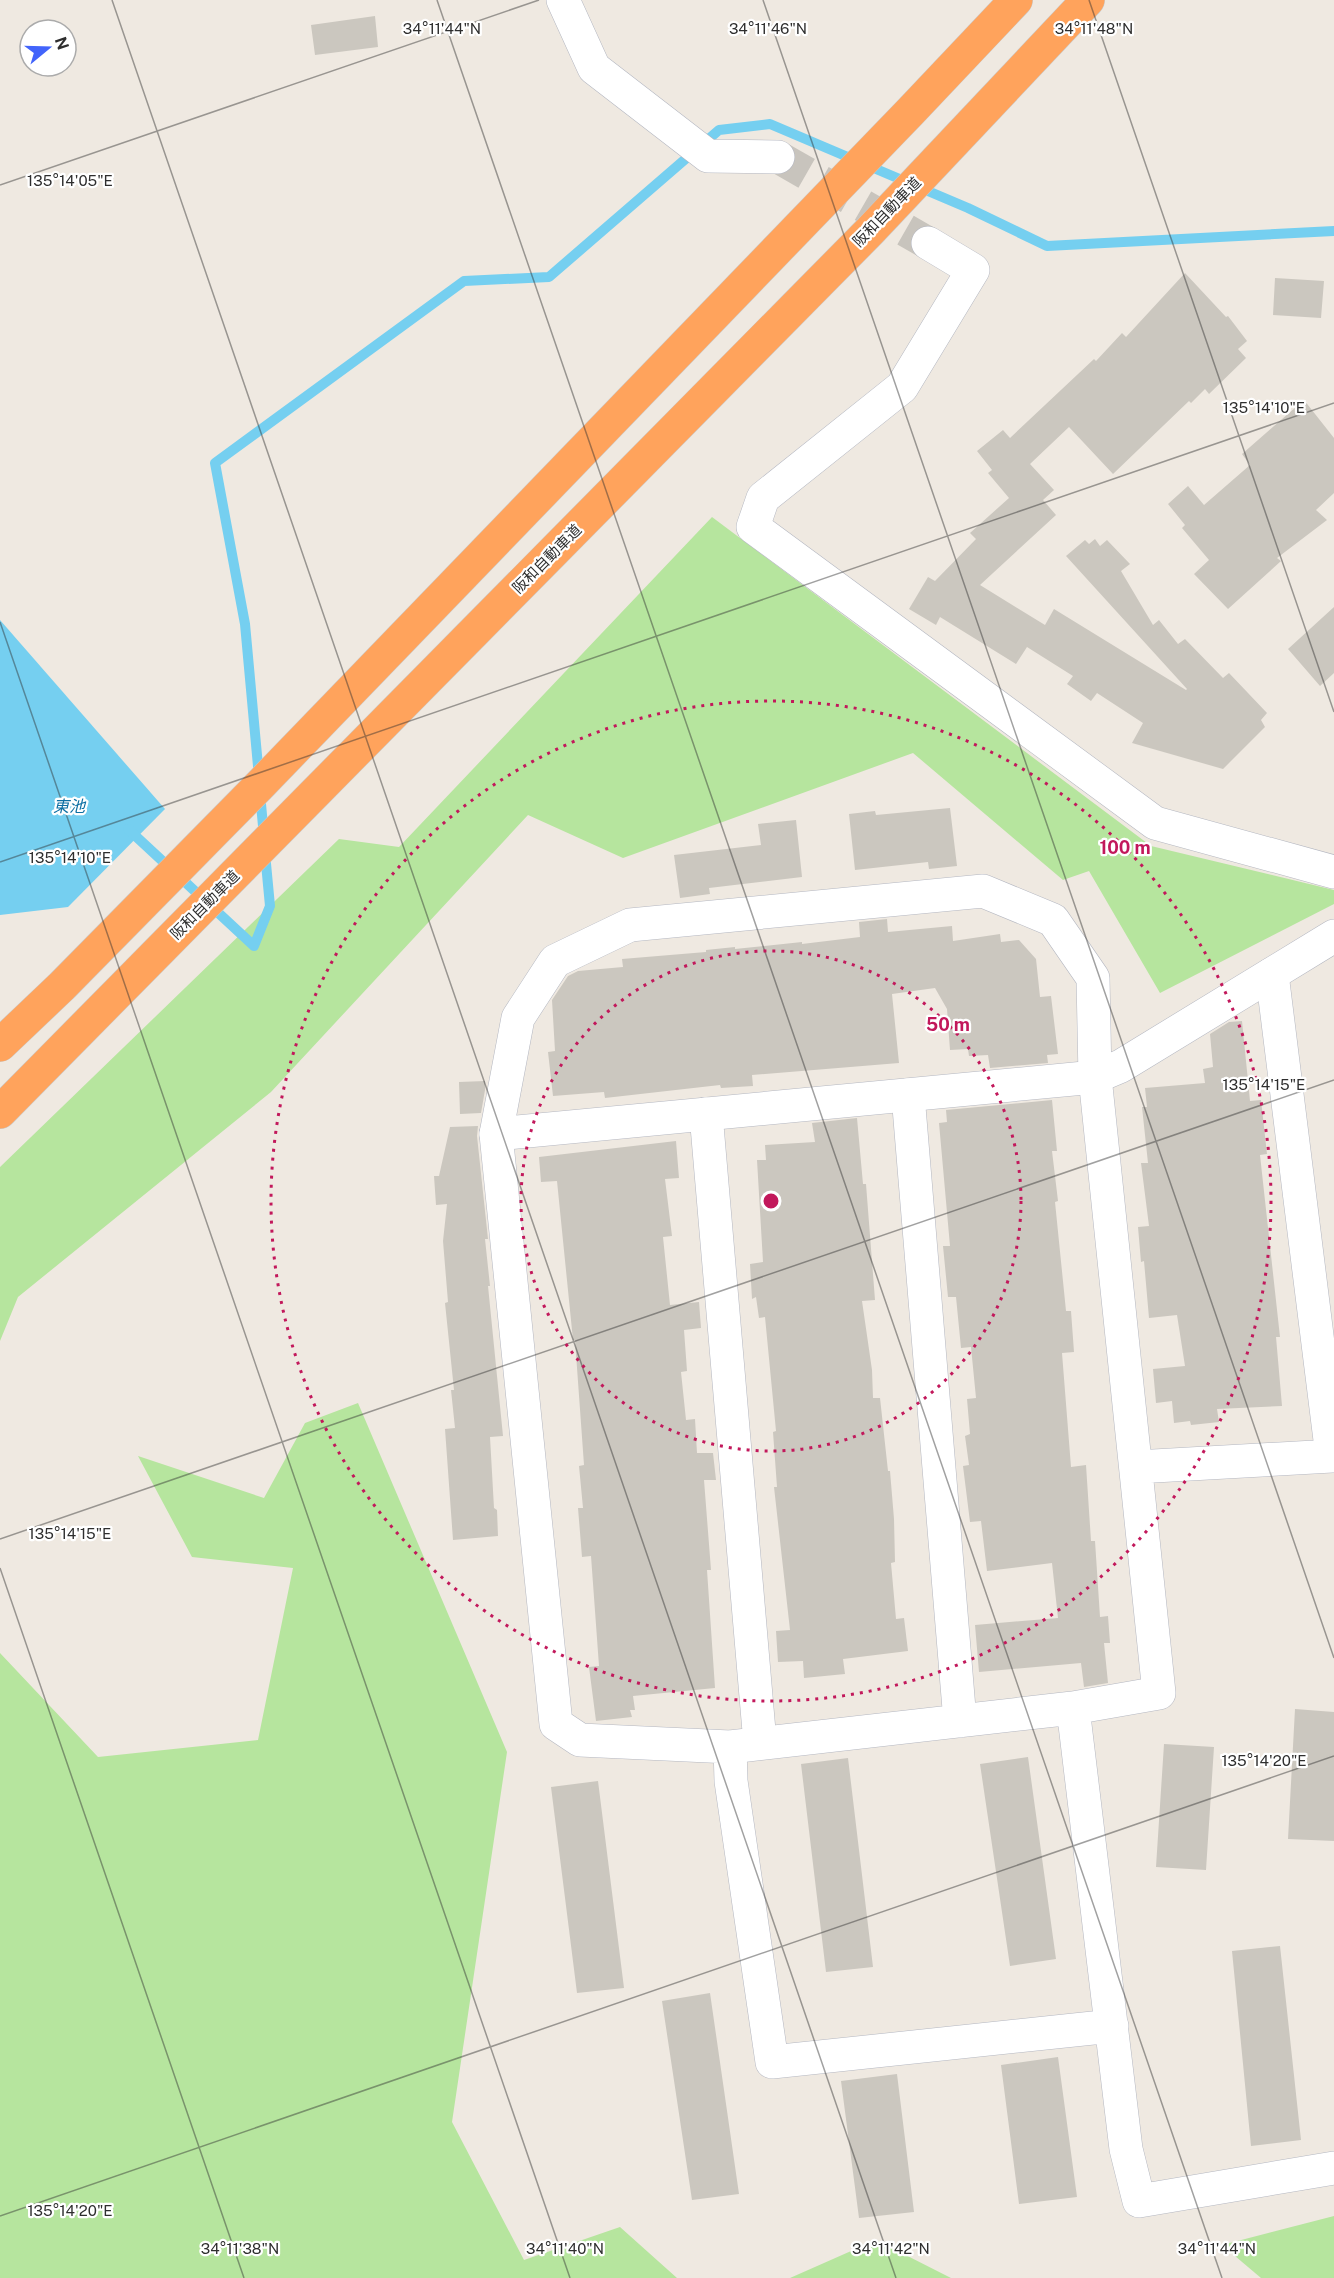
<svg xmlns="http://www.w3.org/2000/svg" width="1334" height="2278" viewBox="0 0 1334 2278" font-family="'Public Sans','Noto Sans JP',sans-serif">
  <rect width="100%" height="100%" fill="#efe9e1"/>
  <path fill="#b6e59e" d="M 712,517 L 1151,846 L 1334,890 L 1334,904 L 1160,993 L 1089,871 L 1063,880 L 913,753 L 623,858 L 528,815 L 271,1092 L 18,1297 L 0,1341 L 0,1167 L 339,839 L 399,847 Z
    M 358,1403 L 507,1752 L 452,2122 L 524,2260 L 620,2227 L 677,2278 L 0,2278 L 0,1653 L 98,1757 L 258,1740 L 293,1568 L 192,1557 L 138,1456 L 264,1498 L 305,1423 Z
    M 1334,2216 L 1334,2278 L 1261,2278 L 1222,2245 Z
    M 876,2240 L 951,2278 L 790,2278 Z"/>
  <path fill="#75cff0" d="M 0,620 L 165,809 L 68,907 L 0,915 Z"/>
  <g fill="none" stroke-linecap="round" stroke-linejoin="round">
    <path stroke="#75cff0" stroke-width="10" d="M 259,777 L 245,624 L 215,463 L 464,281 L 549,277 L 719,130 L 770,124 L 968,208 L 1047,246 L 1334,231
      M 260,793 L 264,837
      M 128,829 L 254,946 L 270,906 L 265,853"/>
  </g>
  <path fill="#cbc7bf" d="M 375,16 L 378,47 L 315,55 L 311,25 Z
    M 1185,273 L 1226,317 L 1228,316 L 1247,341 L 1238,349 L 1246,358 L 1209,394 L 1205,389 L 1191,403 L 1189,401 L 1113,474 L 1069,427 L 1030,464 L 1054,490 L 1043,500 L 1056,515 L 980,585 L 1045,625 L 1054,609 L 1186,690 L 1187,689 L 1066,556 L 1085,540 L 1089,544 L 1095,539 L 1100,546 L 1107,540 L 1130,564 L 1121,571 L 1153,625 L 1159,620 L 1178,644 L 1185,639 L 1223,678 L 1229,673 L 1267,713 L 1261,720 L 1265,727 L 1223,769 L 1132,743 L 1143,723 L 1097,693 L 1091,701 L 1067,684 L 1073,676 L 1027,647 L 1016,664 L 940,617 L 936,625 L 909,609 L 928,577 L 935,581 L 976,539 L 970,533 L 1009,498 L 988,473 L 992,470 L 977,451 L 1003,430 L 1010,438 L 1094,359 L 1096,361 L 1122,333 L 1126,337 Z
    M 1275,278 L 1324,281 L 1321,318 L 1273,315 Z
    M 1304,400 L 1334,438 L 1334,493 L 1316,510 L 1327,520 L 1277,558 L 1281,561 L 1228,609 L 1194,574 L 1209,560 L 1182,528 L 1185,525 L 1168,504 L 1188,486 L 1204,505 L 1250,465 L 1242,454 Z
    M 1334,607 L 1334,673 L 1320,686 L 1288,649 Z
    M 950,808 L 957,866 L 929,869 L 928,862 L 855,870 L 849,814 L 875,811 L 876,815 Z
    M 796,820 L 802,877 L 709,888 L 710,894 L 680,898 L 674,855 L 761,845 L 758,824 Z
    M 887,919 L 888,932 L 952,926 L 953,941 L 1000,934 L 1001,942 L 1019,940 L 1036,959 L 1040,997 L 1051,996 L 1058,1054 L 1047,1055 L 1048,1063 L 990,1068 L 988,1055 L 969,1056 L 968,1049 L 950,1050 L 947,1009 L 935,988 L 892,994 L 899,1063 L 752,1075 L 753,1086 L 721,1088 L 720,1085 L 605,1098 L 604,1092 L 553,1096 L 548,1052 L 555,1051 L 552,1000 L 568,976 L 578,971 L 623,967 L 622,959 L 706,952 L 706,950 L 735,947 L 735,949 L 802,942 L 802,944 L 860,937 L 859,922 Z
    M 1242,1021 L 1250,1101 L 1261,1100 L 1267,1154 L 1260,1155 L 1280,1337 L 1276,1337 L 1282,1406 L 1217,1409 L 1219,1422 L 1191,1425 L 1190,1421 L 1174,1423 L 1172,1401 L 1156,1403 L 1153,1369 L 1185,1366 L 1177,1315 L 1149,1318 L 1144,1261 L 1141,1262 L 1138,1227 L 1149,1226 L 1141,1163 L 1148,1163 L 1142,1107 L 1147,1107 L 1145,1088 L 1205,1083 L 1203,1069 L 1213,1067 L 1210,1034 L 1229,1022 Z
    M 485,1081 L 485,1090 L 481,1113 L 460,1114 L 459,1082 Z
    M 1052,1100 L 1057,1151 L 1052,1151 L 1058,1201 L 1055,1202 L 1066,1311 L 1071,1311 L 1074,1352 L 1062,1353 L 1071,1467 L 1086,1465 L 1091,1541 L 1095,1541 L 1100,1617 L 1108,1616 L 1110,1643 L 1104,1643 L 1108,1683 L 1084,1687 L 1081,1663 L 979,1672 L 975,1625 L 1058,1618 L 1052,1563 L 987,1571 L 981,1521 L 970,1522 L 963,1466 L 969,1465 L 965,1436 L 970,1434 L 967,1399 L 976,1398 L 971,1347 L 961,1348 L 956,1297 L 948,1297 L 943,1246 L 950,1246 L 939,1123 L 947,1122 L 946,1110 Z
    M 857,1118 L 863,1184 L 866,1184 L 875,1300 L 862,1301 L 872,1370 L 873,1398 L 880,1398 L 888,1471 L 890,1471 L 894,1519 L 895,1562 L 891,1563 L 896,1619 L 904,1618 L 908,1651 L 843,1659 L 845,1674 L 804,1678 L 803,1661 L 778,1662 L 776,1631 L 790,1630 L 774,1487 L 777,1487 L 773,1432 L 776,1431 L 765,1317 L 759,1318 L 756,1297 L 752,1299 L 750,1264 L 763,1262 L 757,1160 L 766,1160 L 765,1145 L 815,1142 L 812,1123 Z
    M 478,1126 L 477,1136 L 488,1239 L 485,1239 L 490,1286 L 488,1286 L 503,1436 L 490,1437 L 494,1508 L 497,1510 L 498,1536 L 453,1540 L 445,1429 L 455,1428 L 451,1390 L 454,1390 L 445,1303 L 448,1302 L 443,1241 L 447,1204 L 436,1205 L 434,1176 L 439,1176 L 450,1127 Z
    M 676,1141 L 679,1178 L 665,1179 L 672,1236 L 663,1237 L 670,1305 L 699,1302 L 701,1328 L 684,1330 L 687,1371 L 681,1372 L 686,1420 L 695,1419 L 697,1453 L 713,1453 L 716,1480 L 704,1480 L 711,1570 L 707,1570 L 715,1688 L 633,1696 L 635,1710 L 630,1710 L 632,1717 L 596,1721 L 589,1667 L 599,1666 L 591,1556 L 582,1557 L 578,1508 L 583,1508 L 579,1466 L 584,1465 L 575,1340 L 573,1340 L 557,1181 L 541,1182 L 539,1157 Z
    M 1295,1709 L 1334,1712 L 1334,1841 L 1288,1839 Z
    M 1164,1744 L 1214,1747 L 1206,1870 L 1156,1867 Z
    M 1028,1757 L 1056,1959 L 1010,1966 L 980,1764 Z
    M 848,1758 L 873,1967 L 826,1972 L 801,1764 Z
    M 598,1781 L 624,1988 L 577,1993 L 551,1787 Z
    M 1280,1946 L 1301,2140 L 1251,2146 L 1232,1951 Z
    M 710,1993 L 739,2194 L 692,2200 L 662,2001 Z
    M 1058,2057 L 1077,2197 L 1019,2204 L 1001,2065 Z
    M 897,2074 L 914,2212 L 859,2218 L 841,2081 Z"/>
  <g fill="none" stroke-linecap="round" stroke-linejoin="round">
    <path stroke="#c8c4bd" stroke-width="33" stroke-dasharray="33 16" stroke-linecap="butt" d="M 778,157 L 928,243"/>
    <g stroke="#b4b7c1" stroke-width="34">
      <path id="minor" d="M 563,0 L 594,68 L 708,156 L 778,157
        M 928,243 L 973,270 L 902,387 L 763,498 L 753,527 L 1155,823 L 1334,872
        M 908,1095 L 960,1721
        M 706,1114 L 760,1743
        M 1136,1467 L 1332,1456 L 1272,974
        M 1073,1708 L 1126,2149 L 1139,2201 L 1334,2168
        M 730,1747 L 1073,1708 L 1159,1693 L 1095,1077 L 1093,978 L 1053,920 L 983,891 L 630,925 L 555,961 L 518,1018 L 496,1134 L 556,1724 L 580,1740 L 730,1747 L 731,1781 L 772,2062 L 1112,2026"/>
    </g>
    <g stroke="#b4b7c1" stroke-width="34">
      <path id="tertiary" d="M 496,1134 L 1095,1077 L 1121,1066 L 1334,936"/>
    </g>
    <g stroke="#c9c9c9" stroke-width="34">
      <path id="motorway" d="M 0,1045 L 62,986 L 261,784 L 911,111 L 1016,0
        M 0,1112 L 870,231 L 1088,0"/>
    </g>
    <use href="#minor" stroke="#fff" stroke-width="33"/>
    <use href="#tertiary" stroke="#fff" stroke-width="33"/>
    <use href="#motorway" stroke="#ffa35c" stroke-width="33"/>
  </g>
  <path fill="none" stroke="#2e2e2e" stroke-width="1.5" stroke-opacity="0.45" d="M 112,0 L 896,2278M 437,0 L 1222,2278M 763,0 L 1334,1658M 1089,0 L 1334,712M 0,185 L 539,0M 0,622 L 570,2278M 0,862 L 1334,403M 0,1539 L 1334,1080M 0,1568 L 244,2278M 0,2216 L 1334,1756"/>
  <g fill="none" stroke="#c2185b" stroke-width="3" stroke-dasharray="3 6">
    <circle cx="771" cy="1201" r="250"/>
    <circle cx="771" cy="1201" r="500"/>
  </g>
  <g text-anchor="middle" stroke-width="4.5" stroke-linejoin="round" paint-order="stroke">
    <g font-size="15" fill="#2e2e2e" stroke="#fff">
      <text transform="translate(887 212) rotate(-46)" y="5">阪和自動車道</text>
      <text transform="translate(547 559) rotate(-45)" y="5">阪和自動車道</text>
      <text transform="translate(205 905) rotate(-45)" y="5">阪和自動車道</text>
    </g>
    <g font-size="16" font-style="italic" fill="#0d6fa3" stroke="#fff">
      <text x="69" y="812">東池</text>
    </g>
  </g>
  <g font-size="15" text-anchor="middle" fill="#2e2e2e" stroke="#fff" stroke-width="4.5" stroke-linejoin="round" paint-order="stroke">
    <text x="442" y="34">34°11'44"N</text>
    <text x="768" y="34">34°11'46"N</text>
    <text x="1094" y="34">34°11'48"N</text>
    <text x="70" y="186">135°14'05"E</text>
    <text x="1264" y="413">135°14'10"E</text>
    <text x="70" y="863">135°14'10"E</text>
    <text x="1264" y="1090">135°14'15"E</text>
    <text x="70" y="1539">135°14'15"E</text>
    <text x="1264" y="1766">135°14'20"E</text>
    <text x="70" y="2216">135°14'20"E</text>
    <text x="240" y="2254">34°11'38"N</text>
    <text x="565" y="2254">34°11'40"N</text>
    <text x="891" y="2254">34°11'42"N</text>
    <text x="1217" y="2254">34°11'44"N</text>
  </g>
  <circle cx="771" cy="1201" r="9" fill="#c2185b" stroke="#fff" stroke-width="3"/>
  <g font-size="18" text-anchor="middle" font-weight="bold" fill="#c2185b" stroke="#fff" stroke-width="4.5" stroke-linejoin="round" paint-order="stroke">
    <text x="1125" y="854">100 m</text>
    <text x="948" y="1031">50 m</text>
  </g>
  <g transform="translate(48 48) rotate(71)"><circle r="28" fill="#ffffff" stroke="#ababab" stroke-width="1.5"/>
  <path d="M0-4.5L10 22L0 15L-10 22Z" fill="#4264fb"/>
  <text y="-9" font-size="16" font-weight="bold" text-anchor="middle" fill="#2e2e2e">N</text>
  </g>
</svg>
